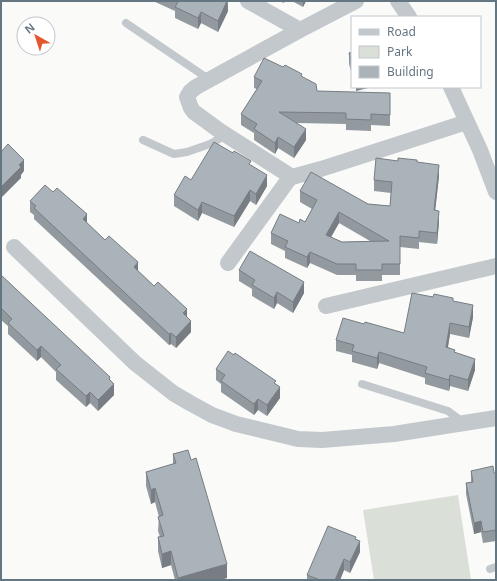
<svg xmlns="http://www.w3.org/2000/svg" width="497" height="581" viewBox="0 0 497 581" font-family="'Noto Sans',sans-serif">
  <rect width="100%" height="100%" fill="#fafaf8"/>
  <path fill="#dadfd7" d="M 458,495 L 471,580 L 374,580 L 363,510 Z"/>
  <g fill="none" stroke-linecap="round" stroke-linejoin="round">
    <path stroke="#c3c8cc" stroke-width="8" d="M 126,23 L 210,80
      M 143,140 L 174,154 L 187,152 L 210,144 L 226,135
      M 362,384 L 448,411 L 464,423
      M 490,569 L 496,567"/>
    <path stroke="#c3c8cc" stroke-width="16" d="M 248,1 L 300,30
      M 398,1 L 409,17
      M 451,87 L 480,150 L 496,192
      M 292,177 L 220,131 L 194,112 L 191,108 L 187,97 L 190,92 L 196,87 L 300,30 L 356,1
      M 14,247 L 135,363 L 173,393 L 190,403 L 212,415 L 236,424 L 298,439 L 322,440 L 394,434 L 496,418
      M 228,263 L 289,179 L 292,177 L 321,169 L 467,122
      M 326,306 L 496,266"/>
  </g>
  <path fill="#929a9f" fill-rule="evenodd" d="M 153,1 L 228,1 L 228,11 L 218,32 L 201,23 L 198,29 L 175,18 L 175,11 Z
    M 279,1 L 285,1 L 284,3 Z
    M 292,1 L 306,1 L 303,7 Z
    M 352,52 L 352,75 L 349,64 L 349,53 Z
    M 254,77 L 302,77 L 317,91 L 390,104 L 390,126 L 371,125 L 371,131 L 346,130 L 346,124 L 297,123 L 306,140 L 294,158 L 278,148 L 275,154 L 254,140 L 254,133 L 241,125 L 241,114 L 257,89 L 254,88 Z
    M 417,162 L 439,176 L 435,211 L 439,222 L 437,244 L 419,242 L 419,249 L 400,247 L 400,275 L 382,275 L 382,281 L 356,281 L 356,275 L 337,275 L 310,263 L 307,268 L 285,258 L 285,251 L 271,244 L 271,233 L 299,223 L 305,222 L 312,209 L 300,202 L 300,191 L 368,204 L 390,206 L 391,193 L 374,191 L 374,180 ZM 339,223 L 370,241 L 342,242 L 331,237 Z
    M 251,165 L 267,186 L 256,205 L 250,201 L 234,227 L 202,213 L 198,221 L 174,206 L 174,195 L 191,180 Z
    M 30,201 L 87,223 L 187,317 L 191,332 L 176,348 L 171,344 L 169,345 L 34,219 L 34,215 L 30,212 Z
    M 239,270 L 304,293 L 293,313 L 277,303 L 274,309 L 252,296 L 252,289 L 239,281 Z
    M 1,275 L 110,380 L 114,395 L 98,411 L 90,403 L 86,407 L 56,380 L 56,372 L 41,357 L 37,361 L 8,334 L 8,326 L 1,320 Z
    M 453,301 L 473,317 L 469,338 L 450,334 L 448,347 L 455,352 L 475,370 L 468,391 L 450,386 L 449,391 L 425,384 L 425,378 L 379,363 L 377,369 L 352,362 L 352,355 L 336,351 L 336,340 L 364,324 L 404,333 Z
    M 216,369 L 276,384 L 280,398 L 267,416 L 258,410 L 254,415 L 221,392 L 221,384 L 216,380 Z
    M 173,454 L 227,578 L 219,580 L 175,580 L 171,565 L 162,568 L 158,551 L 158,537 L 160,537 L 158,531 L 159,517 L 155,502 L 151,504 L 146,486 L 146,472 L 173,464 Z
    M 471,471 L 494,473 L 496,473 L 496,541 L 483,543 L 481,532 L 474,534 L 466,494 L 466,483 L 471,482 Z
    M 356,539 L 360,552 L 350,573 L 344,570 L 340,580 L 307,580 L 307,575 Z"/>
  <path fill="#777d82" d="M 227,1 L 228,11 L 218,32 L 218,21 Z
    M 303,1 L 306,1 L 303,7 Z
    M 201,12 L 201,23 L 198,29 L 198,18 Z
    M 356,87 L 372,87 L 356,91 Z
    M 306,129 L 306,140 L 294,158 L 294,147 Z
    M 278,137 L 278,148 L 275,154 L 275,143 Z
    M 24,160 L 24,171 L 21,175 L 21,178 L 1,198 L 1,187 L 19,165 Z
    M 439,165 L 439,176 L 434,221 L 434,210 Z
    M 267,175 L 267,186 L 256,205 L 256,194 Z
    M 250,190 L 250,201 L 234,227 L 234,216 Z
    M 202,202 L 202,213 L 198,221 L 198,210 Z
    M 439,211 L 439,222 L 437,244 L 437,233 Z
    M 339,212 L 339,223 L 326,246 L 326,235 Z
    M 87,214 L 87,225 L 83,219 Z
    M 310,252 L 310,263 L 307,268 L 307,257 Z
    M 138,262 L 138,273 L 134,267 Z
    M 304,282 L 304,293 L 293,313 L 293,302 Z
    M 277,292 L 277,303 L 274,309 L 274,298 Z
    M 473,305 L 473,317 L 469,338 L 469,327 Z
    M 187,309 L 187,320 L 183,313 Z
    M 191,321 L 191,332 L 176,348 L 176,337 Z
    M 450,323 L 450,334 L 446,358 L 446,347 Z
    M 171,333 L 171,344 L 169,345 L 169,334 Z
    M 41,346 L 41,357 L 37,361 L 37,350 Z
    M 379,352 L 379,363 L 377,369 L 377,358 Z
    M 475,359 L 475,370 L 468,391 L 468,380 Z
    M 450,375 L 450,386 L 449,391 L 449,380 Z
    M 110,377 L 110,387 L 114,384 L 114,395 L 98,411 L 98,400 Z
    M 280,387 L 280,398 L 267,416 L 267,405 Z
    M 90,392 L 90,403 L 86,407 L 86,396 Z
    M 258,399 L 258,410 L 254,415 L 254,404 Z
    M 155,488 L 155,502 L 151,504 L 151,490 Z
    M 481,521 L 481,532 L 474,534 L 474,523 Z
    M 360,541 L 360,552 L 350,573 L 350,562 Z
    M 171,551 L 171,565 L 162,568 L 162,554 Z
    M 344,559 L 344,570 L 340,580 L 335,580 Z
    M 227,564 L 227,578 L 219,580 L 178,580 L 178,578 Z"/>
  <path fill="#aab3b9" stroke="#777d82" fill-rule="evenodd" d="M 177,1 L 227,1 L 218,21 L 201,12 L 198,18 L 175,7 L 178,2 Z
    M 352,52 L 352,64 L 349,53 Z
    M 264,58 L 283,67 L 285,65 L 302,74 L 301,76 L 316,84 L 317,91 L 390,93 L 390,115 L 371,114 L 371,120 L 346,119 L 346,113 L 279,112 L 306,129 L 294,147 L 278,137 L 275,143 L 254,129 L 257,124 L 241,114 L 262,81 L 254,77 Z
    M 214,142 L 233,153 L 234,151 L 251,161 L 249,164 L 267,175 L 256,194 L 250,190 L 234,216 L 202,202 L 198,210 L 174,195 L 185,176 L 191,180 Z
    M 8,144 L 24,160 L 19,165 L 21,167 L 1,187 L 1,152 Z
    M 376,158 L 398,161 L 398,158 L 417,160 L 417,162 L 439,165 L 434,210 L 439,211 L 437,233 L 419,231 L 419,238 L 400,236 L 400,264 L 382,264 L 382,270 L 356,270 L 356,264 L 337,264 L 310,252 L 307,257 L 285,247 L 288,241 L 271,233 L 280,214 L 299,223 L 300,219 L 305,222 L 317,200 L 300,191 L 311,172 L 368,204 L 390,206 L 392,182 L 374,180 ZM 339,212 L 389,241 L 342,242 L 326,235 Z
    M 45,185 L 53,192 L 57,188 L 87,214 L 83,219 L 105,240 L 109,236 L 138,262 L 134,267 L 154,286 L 158,282 L 187,309 L 183,313 L 191,321 L 176,337 L 171,333 L 169,334 L 34,208 L 36,206 L 30,201 Z
    M 250,251 L 304,282 L 293,302 L 277,292 L 274,298 L 252,285 L 255,280 L 239,270 Z
    M 1,275 L 110,377 L 109,379 L 114,384 L 98,400 L 90,392 L 86,396 L 56,369 L 61,365 L 41,346 L 37,350 L 8,323 L 12,319 L 1,308 Z
    M 412,293 L 433,297 L 434,294 L 453,298 L 453,301 L 473,305 L 469,327 L 450,323 L 446,347 L 455,350 L 454,352 L 475,359 L 468,380 L 450,375 L 449,380 L 425,373 L 427,367 L 379,352 L 377,358 L 352,351 L 354,345 L 336,340 L 343,318 L 364,324 L 365,322 L 404,333 Z
    M 228,351 L 234,355 L 235,353 L 276,381 L 274,383 L 280,387 L 267,405 L 258,399 L 254,404 L 221,381 L 225,375 L 216,369 Z
    M 188,450 L 191,460 L 196,458 L 227,564 L 178,578 L 171,551 L 162,554 L 158,537 L 164,536 L 158,517 L 163,515 L 155,488 L 151,490 L 146,472 L 176,463 L 173,454 Z
    M 493,466 L 494,473 L 496,473 L 496,530 L 483,532 L 481,521 L 474,523 L 466,483 L 473,482 L 471,471 Z
    M 328,526 L 356,537 L 355,539 L 360,541 L 350,562 L 344,559 L 335,580 L 320,580 L 307,575 Z"/>
  <rect width="497" height="581" fill="none" stroke="#657683" stroke-width="4"/>
  <rect x="351" y="16" width="130" height="72" fill="#ffffff" stroke="#c1c8cd"/>
  <rect x="359" y="29" width="20" height="6" fill="#c3c8cc" stroke="#c1c8cd"/>
  <text x="387" y="36" font-size="12" fill="#657683">Road</text>
  <rect x="359" y="46" width="20" height="12" fill="#dadfd7" stroke="#c1c8cd"/>
  <text x="387" y="56" font-size="12" fill="#657683">Park</text>
  <rect x="359" y="66" width="20" height="12" fill="#aab3b9" stroke="#c1c8cd"/>
  <text x="387" y="76" font-size="12" fill="#657683">Building</text>
  <g transform="translate(36 36) rotate(321)"><circle r="19" fill="#ffffff" stroke="#c1c8cd"/>
  <path d="M0-3L7 15L0 10L-7 15Z" fill="#e4572e"/>
  <text y="-6" font-size="11" font-weight="bold" text-anchor="middle" fill="#657683">N</text>
  </g>
</svg>
